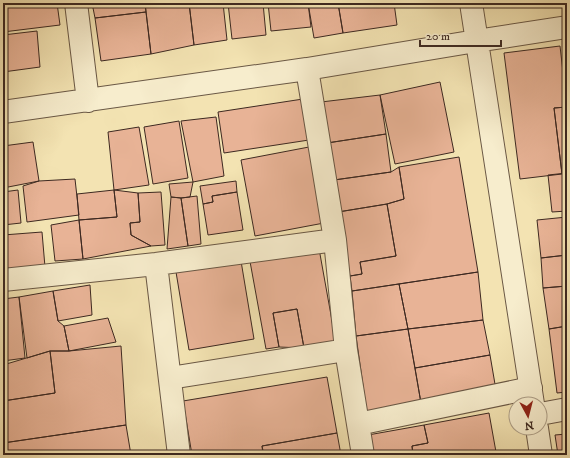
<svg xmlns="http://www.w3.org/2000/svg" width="570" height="458" viewBox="0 0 570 458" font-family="'IM FELL DW Pica',serif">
  <rect width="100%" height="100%" fill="#f3e3b2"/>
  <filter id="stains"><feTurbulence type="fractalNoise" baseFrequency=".005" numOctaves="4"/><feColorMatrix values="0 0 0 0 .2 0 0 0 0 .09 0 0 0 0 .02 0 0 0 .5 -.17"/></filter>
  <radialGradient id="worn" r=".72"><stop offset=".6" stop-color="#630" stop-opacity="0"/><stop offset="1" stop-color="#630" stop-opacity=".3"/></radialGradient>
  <path fill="#e8b396" stroke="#3d2921" d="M 3,3 L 57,3 L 60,25 L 3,32 Z
    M 92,3 L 145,3 L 146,12 L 95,18 Z
    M 145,3 L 189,3 L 194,45 L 151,54 Z
    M 189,3 L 223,3 L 227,40 L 194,45 Z
    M 228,3 L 263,3 L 266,35 L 232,39 Z
    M 268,3 L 308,3 L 311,27 L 271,31 Z
    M 308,3 L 338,3 L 343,33 L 314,38 Z
    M 338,3 L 394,3 L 397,25 L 343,33 Z
    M 146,12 L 151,54 L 101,61 L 95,18 Z
    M 37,31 L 40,67 L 3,72 L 3,35 Z
    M 560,46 L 567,107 L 554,108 L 562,174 L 520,179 L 504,53 Z
    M 440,82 L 454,152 L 395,164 L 380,95 Z
    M 380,95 L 386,134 L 327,143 L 321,102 Z
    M 303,99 L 309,140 L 224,153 L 218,112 Z
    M 567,107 L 567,173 L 562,174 L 554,108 Z
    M 216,117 L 224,176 L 193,182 L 181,121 Z
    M 179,121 L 188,178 L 153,184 L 144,127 Z
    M 139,127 L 149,185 L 114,190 L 108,132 Z
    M 386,134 L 391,172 L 334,180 L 327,143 Z
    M 33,142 L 39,181 L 3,188 L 3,146 Z
    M 309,147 L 324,223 L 255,236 L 241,160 Z
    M 459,157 L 478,272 L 352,291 L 350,276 L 362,274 L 360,262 L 396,256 L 387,204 L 404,199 L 399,167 Z
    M 399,167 L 404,199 L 387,204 L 338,212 L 334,180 L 391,172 Z
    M 567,173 L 567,211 L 552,212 L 548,175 Z
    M 75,179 L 79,215 L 27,222 L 23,186 L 39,181 Z
    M 236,181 L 237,192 L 212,196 L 213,202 L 203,204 L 200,186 Z
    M 193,182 L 190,197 L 181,198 L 171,197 L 169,184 Z
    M 18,190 L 21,223 L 3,225 L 3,192 Z
    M 114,190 L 117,217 L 79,220 L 77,194 Z
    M 114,190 L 138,193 L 140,222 L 130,223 L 131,235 L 151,246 L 83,259 L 79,220 L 117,217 Z
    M 161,192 L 165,245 L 151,246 L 131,235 L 130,223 L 140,222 L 138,193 Z
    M 237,192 L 243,230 L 208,235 L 203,204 L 213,202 L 212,196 Z
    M 197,196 L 201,244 L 188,246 L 181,198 Z
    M 171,197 L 181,198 L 188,246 L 167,249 Z
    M 387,204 L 396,256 L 360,262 L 362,274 L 350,276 L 338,212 Z
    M 567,217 L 567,255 L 541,258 L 537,220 Z
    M 79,220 L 83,259 L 55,261 L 51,225 Z
    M 42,232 L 45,267 L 3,271 L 3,235 Z
    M 318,243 L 336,343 L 304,348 L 297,309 L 273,313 L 279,347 L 266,349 L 249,256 Z
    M 567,255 L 567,286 L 543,288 L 541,258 Z
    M 241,261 L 254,339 L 189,350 L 176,272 Z
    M 478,272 L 483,320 L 408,329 L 399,284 Z
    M 399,284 L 408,329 L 356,336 L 352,291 Z
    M 90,285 L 92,315 L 58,321 L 53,291 Z
    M 567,286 L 567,326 L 549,329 L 543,288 Z
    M 53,291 L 58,321 L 64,326 L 69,351 L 50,351 L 27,358 L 19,297 Z
    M 19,297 L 25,358 L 3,361 L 3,299 Z
    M 297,309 L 304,348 L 279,347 L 273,313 Z
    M 108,318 L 116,342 L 69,351 L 64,326 Z
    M 483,320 L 490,355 L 415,368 L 408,329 Z
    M 567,326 L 567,392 L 557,393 L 549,329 Z
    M 408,329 L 421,403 L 367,414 L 356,336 Z
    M 121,346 L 126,425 L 3,443 L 3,401 L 55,393 L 50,351 L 69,351 Z
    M 50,351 L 55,393 L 3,401 L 3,365 Z
    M 490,355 L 496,390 L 421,403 L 415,368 Z
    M 327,377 L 337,433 L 262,446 L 263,455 L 192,455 L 183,401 Z
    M 489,413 L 496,452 L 480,455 L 413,455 L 412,446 L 428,443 L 424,425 Z
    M 126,425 L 131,455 L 6,455 L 3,443 Z
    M 424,425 L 428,443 L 412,446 L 413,455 L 372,455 L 368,435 Z
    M 337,433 L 341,455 L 264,455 L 262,446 Z
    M 567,434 L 567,454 L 558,455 L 555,435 Z"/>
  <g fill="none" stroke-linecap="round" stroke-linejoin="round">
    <g stroke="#6a5845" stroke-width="24">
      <path id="street" d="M 76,3 L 88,101
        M 471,3 L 533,404
        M 307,69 L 335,240 L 346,350 L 363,455
        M 3,112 L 307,69 L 476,41 L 567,27
        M 156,264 L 179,455
        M 3,280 L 156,264 L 335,240
        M 170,378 L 346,350
        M 540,414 L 567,409
        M 358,424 L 531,388
        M 537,428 L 541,455"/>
    </g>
    <use href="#street" stroke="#f7edcd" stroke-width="22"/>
  </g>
  <rect width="570" height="458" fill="none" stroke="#f3e3b2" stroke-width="16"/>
  <rect x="4" y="4" width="562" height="450" fill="none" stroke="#3d2921" stroke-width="2"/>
  <rect x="8" y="8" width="554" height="442" fill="none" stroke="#3d2921"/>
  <g transform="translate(528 416) rotate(173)"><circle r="19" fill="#f7edcd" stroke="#ad9f88"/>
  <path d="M0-3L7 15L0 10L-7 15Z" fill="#8f2418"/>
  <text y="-6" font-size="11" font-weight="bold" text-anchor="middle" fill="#3d2921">N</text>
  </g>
  <path d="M420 40v6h81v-6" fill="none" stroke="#3d2921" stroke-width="2"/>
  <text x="426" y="40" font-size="12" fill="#3d2921" stroke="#f7edcd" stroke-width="3" paint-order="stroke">20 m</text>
  <rect width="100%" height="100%" filter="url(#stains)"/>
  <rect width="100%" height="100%" fill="url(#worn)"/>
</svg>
